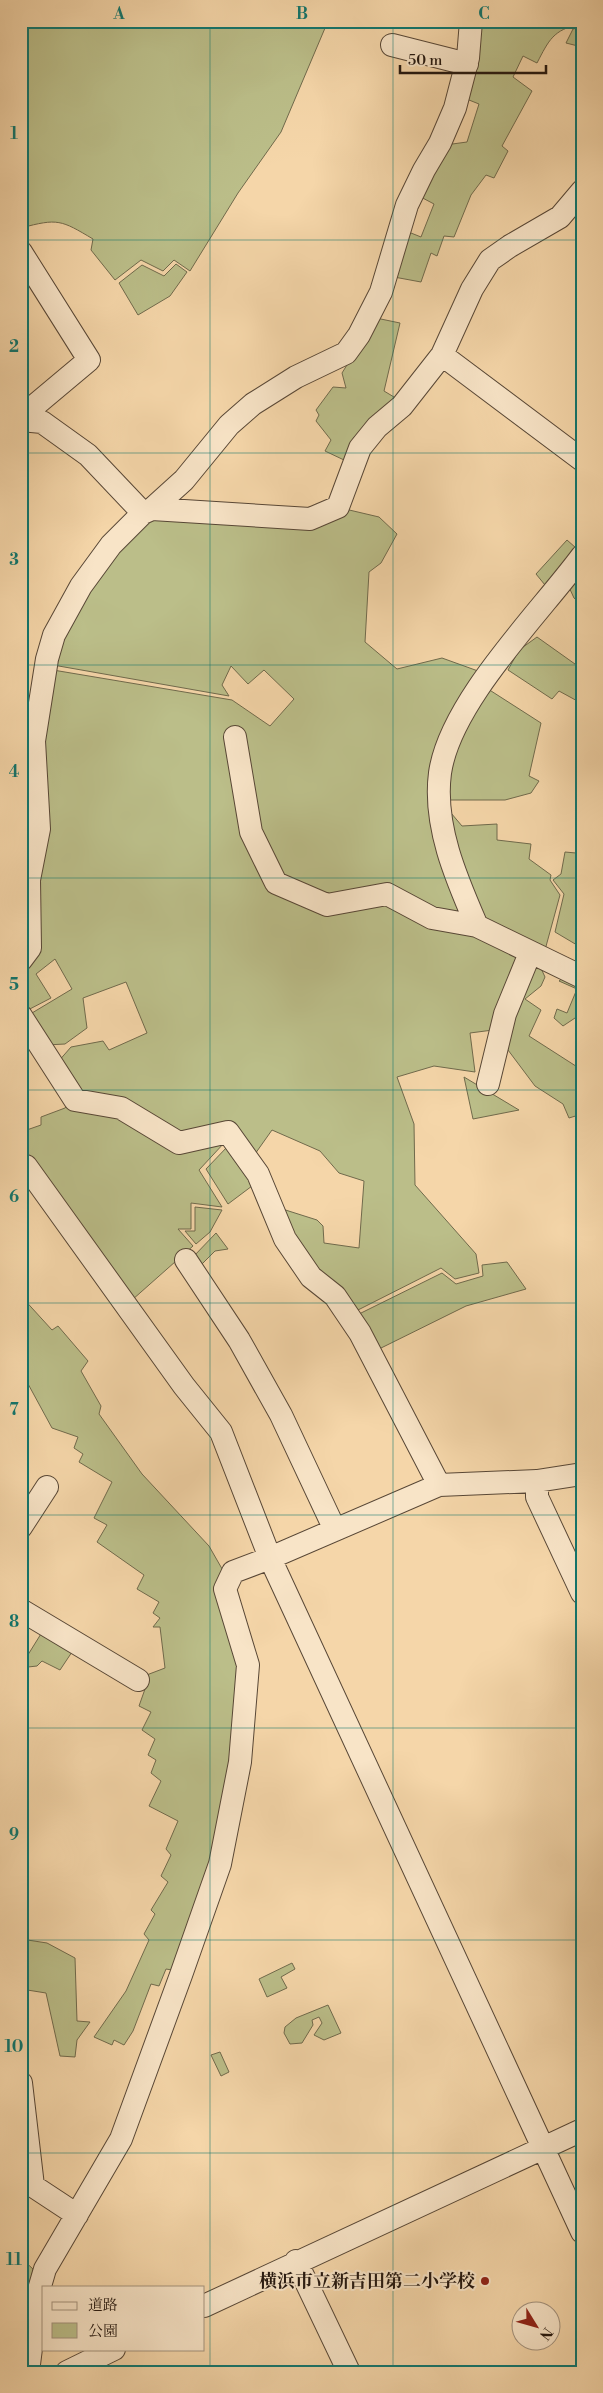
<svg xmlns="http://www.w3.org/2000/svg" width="603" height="2393" viewBox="0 0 603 2393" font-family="'Libre Bodoni','Noto Serif JP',serif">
  <rect width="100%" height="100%" fill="#f5d6a9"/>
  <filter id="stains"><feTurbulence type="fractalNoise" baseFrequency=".004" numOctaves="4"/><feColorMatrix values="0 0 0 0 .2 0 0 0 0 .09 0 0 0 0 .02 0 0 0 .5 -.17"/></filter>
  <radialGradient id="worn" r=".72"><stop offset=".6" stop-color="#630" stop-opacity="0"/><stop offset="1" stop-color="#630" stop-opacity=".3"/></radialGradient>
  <path fill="#bbbe89" stroke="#706a4c" d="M 21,21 L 328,21 L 281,132 L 238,193 L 190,271 L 174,260 L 163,271 L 141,260 L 115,280 L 91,250 L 93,239 C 61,220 58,218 21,228 Z
    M 476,21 L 582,21 L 580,24 C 553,30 549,40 537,63 L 523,56 L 513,77 L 532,91 L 502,146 L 508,151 L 494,178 L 486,175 L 471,195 L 454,237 L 444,236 L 437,256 L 431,253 L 421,282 L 394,277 L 406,231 L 421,237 L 434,204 L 417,195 L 445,145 L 467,142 L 479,104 L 464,98 Z
    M 582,27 L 582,47 L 566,43 L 573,29 Z
    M 176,264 L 187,272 L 170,296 L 138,315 L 119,283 L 142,265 L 164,276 Z
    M 376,318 L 400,323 L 384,391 L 394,397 L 394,403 L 354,437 L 344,460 L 325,451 L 331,440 L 316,421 L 319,415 L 316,410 L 333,387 L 346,388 L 342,373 Z
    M 345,509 L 379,517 L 397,534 L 381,563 L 369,572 L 365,642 L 397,669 L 442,658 L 478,671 L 434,810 L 480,931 L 539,964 L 545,977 L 541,986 L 525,999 L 541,1010 L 529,1036 L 582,1070 L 582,1114 L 569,1118 L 563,1104 L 535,1086 L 493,1030 L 470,1033 L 475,1072 L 434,1066 L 397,1077 L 414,1124 L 415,1185 L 476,1254 L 479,1273 L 455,1279 L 441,1268 L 356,1311 L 307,1262 L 276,1207 L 317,1220 L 323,1226 L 324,1243 L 359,1248 L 364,1181 L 339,1173 L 320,1151 L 272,1130 L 255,1154 L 225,1142 L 199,1170 L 222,1207 L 191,1203 L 191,1229 L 178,1229 L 193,1246 L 132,1300 L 21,1159 L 21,1132 L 41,1125 L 41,1117 L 65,1108 L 80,1091 L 57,1063 L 71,1047 L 103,1041 L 109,1050 L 147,1033 L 126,982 L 83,998 L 87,1028 L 65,1044 L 46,1045 L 27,1016 L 72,989 L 55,959 L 36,974 L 51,998 L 24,1012 L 21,1007 L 21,971 L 35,950 L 39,744 L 53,670 L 232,700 L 270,726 L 294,699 L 264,670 L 248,684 L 231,666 L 222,685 L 229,696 L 53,665 L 69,614 L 146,519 Z
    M 567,540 L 576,548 L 545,585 L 536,574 Z
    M 582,570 L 582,605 L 574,598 L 568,585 Z
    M 537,637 L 582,669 L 581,703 L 559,691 L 552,699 L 508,670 L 519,650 Z
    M 488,689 L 541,723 L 529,776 L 539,781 L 531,793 L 505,800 L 448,800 L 453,749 Z
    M 451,813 L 462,826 L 497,824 L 497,840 L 531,844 L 529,859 L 551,875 L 550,880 L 560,895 L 545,950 L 482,923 L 459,869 Z
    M 582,844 L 582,948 L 555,932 L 564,894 L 553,880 L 561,874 L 565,852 L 576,853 Z
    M 564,977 L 582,987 L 582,1017 L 575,1018 L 563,1026 L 554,1018 L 557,1009 L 567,1013 L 577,989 L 559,981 Z
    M 464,1077 L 519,1110 L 473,1119 Z
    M 228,1146 L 256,1183 L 228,1204 L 206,1169 Z
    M 195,1207 L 222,1210 L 210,1232 L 196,1244 L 185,1231 L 195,1231 Z
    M 216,1233 L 228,1249 L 215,1251 L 202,1264 L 193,1257 Z
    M 507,1262 L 526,1289 L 466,1306 L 377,1350 L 357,1315 L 442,1273 L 456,1284 L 483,1276 L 482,1265 Z
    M 21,1296 L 52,1330 L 58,1326 L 88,1361 L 81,1371 L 101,1406 L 99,1414 L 142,1474 L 209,1546 L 225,1574 L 243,1665 L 213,1871 L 178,1971 L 166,1969 L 159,1986 L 151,1984 L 133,2031 L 124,2045 L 114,2040 L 112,2045 L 94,2037 L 126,1991 L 149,1940 L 144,1934 L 155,1914 L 151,1910 L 168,1882 L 161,1876 L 171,1855 L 166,1849 L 178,1821 L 149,1806 L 161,1781 L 151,1773 L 156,1760 L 148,1755 L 155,1739 L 142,1730 L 151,1712 L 139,1706 L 145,1689 L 144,1676 L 165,1668 L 160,1627 L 153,1627 L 160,1618 L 153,1613 L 159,1602 L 137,1589 L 144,1575 L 97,1542 L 107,1525 L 94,1518 L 112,1482 L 79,1462 L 83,1454 L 74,1448 L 78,1437 L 52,1428 L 27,1382 L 21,1384 Z
    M 44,1629 L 74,1649 L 60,1670 L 42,1661 L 37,1666 L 28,1667 L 21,1681 L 21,1666 Z
    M 21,1939 L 47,1943 L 75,1958 L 77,2021 L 90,2022 L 77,2040 L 75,2057 L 60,2056 L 46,1993 L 21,1989 Z
    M 292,1963 L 295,1969 L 281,1977 L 287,1988 L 267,1997 L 259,1979 Z
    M 328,2005 L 341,2033 L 324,2040 L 314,2035 L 322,2023 L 319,2017 L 312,2020 L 313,2025 L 302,2043 L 290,2044 L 284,2033 L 285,2027 L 296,2018 Z
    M 220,2052 L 229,2072 L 221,2076 L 211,2055 Z
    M 21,2258 L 33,2269 L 21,2343 Z"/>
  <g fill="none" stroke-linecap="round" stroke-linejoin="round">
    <g stroke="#584736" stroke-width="24">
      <path id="minor" d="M 392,45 L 467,64
        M 21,252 L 89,360 L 21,417
        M 442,355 L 582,460
        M 21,420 L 42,422 L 88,455 L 143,513
        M 152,509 L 184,480 L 229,425 L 253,404 L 296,377 L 346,353 L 359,335 L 381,292 L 407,205 L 424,170 L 440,143 L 455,108 L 468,58 L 471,21
        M 582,556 C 539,614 450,702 440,773 C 433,826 457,880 477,926 L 582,977
        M 235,737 L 251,832 L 276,883 L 327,905 L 387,894 L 432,918 L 477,926
        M 21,960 L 30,948 L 29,880 L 39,829 L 34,741 L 47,659 L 54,635 L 81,586 L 111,545 L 143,513 L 152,509 L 310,519 L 338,507 L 360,448 L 377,427 L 402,406 L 442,355 L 472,289 L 490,260 L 510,246 L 560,217 L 582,191
        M 21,1016 L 75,1100 L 121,1108 L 179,1143 L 228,1132 L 258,1174 L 285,1239 L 311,1277 L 335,1296 L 360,1333 L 439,1485
        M 488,1084 L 505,1014 L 530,953
        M 21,1165 L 26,1166 L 184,1386 L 221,1432 L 270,1558 L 233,1572 L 225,1589 L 248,1665 L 240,1762 L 220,1864 L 181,1975 L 121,2139 L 45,2269 L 38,2293 L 28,2372
        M 186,1260 L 239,1340 L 281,1415 L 335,1530
        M 582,1474 L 537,1481 L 439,1485 L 270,1558 L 582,2232
        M 537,1481 L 537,1497 L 582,1593
        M 21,1527 L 47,1487
        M 21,1610 L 138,1680
        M 21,2083 L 33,2186 L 77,2215
        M 296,2261 L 349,2372
        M 204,2306 L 582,2130
        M 67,2372 L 114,2349"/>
    </g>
    <use href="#minor" stroke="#f8e4c7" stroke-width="22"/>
  </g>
  <path fill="none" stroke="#0f766e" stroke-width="1" stroke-opacity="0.55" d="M 210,21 L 210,2372M 393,21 L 393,2372M 21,240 L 582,240M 21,453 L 582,453M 21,665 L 582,665M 21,878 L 582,878M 21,1090 L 582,1090M 21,1303 L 582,1303M 21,1515 L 582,1515M 21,1728 L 582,1728M 21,1940 L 582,1940M 21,2153 L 582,2153"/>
  <circle fill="#8f2418" stroke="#f8e4c7" stroke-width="2" cx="485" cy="2281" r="5"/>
  <g text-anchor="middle" stroke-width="4" stroke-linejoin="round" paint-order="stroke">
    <g font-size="18" font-weight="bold" fill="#24170f" stroke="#f8e4c7" text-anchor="end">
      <text x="475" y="2287">横浜市立新吉田第二小学校</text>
    </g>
  </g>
  <rect width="603" height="2393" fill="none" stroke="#f5d6a9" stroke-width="55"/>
  <rect x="42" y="2286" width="162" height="65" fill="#f8e4c7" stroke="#a3927d"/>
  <rect x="52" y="2302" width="25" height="8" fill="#f8e4c7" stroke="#a3927d"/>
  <text x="88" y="2310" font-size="15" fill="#24170f">道路</text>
  <rect x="52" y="2323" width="25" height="15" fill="#bbbe89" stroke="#a3927d"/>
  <text x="88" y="2336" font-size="15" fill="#24170f">公園</text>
  <g transform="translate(536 2326) rotate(127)"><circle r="24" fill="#f8e4c7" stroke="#a3927d"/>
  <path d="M0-4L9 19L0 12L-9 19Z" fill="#8f2418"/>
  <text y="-8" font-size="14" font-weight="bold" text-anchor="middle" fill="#24170f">N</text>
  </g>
  <path d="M400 65v8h146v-8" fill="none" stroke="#24170f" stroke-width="2.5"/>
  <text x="408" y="65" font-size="15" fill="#24170f" stroke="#f8e4c7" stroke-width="4" paint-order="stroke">50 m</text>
  <rect x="28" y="28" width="548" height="2338" fill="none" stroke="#0f766e" stroke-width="2"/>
  <g font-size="16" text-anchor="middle" font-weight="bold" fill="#0f766e">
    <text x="119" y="19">A</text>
    <text x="302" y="19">B</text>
    <text x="484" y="19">C</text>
    <text x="14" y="139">1</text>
    <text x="14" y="352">2</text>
    <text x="14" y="565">3</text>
    <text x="14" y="777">4</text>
    <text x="14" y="990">5</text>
    <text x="14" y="1202">6</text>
    <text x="14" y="1415">7</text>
    <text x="14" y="1627">8</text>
    <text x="14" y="1840">9</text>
    <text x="14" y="2052">10</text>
    <text x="14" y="2265">11</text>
  </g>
  <rect width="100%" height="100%" filter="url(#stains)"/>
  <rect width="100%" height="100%" fill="url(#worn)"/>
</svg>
